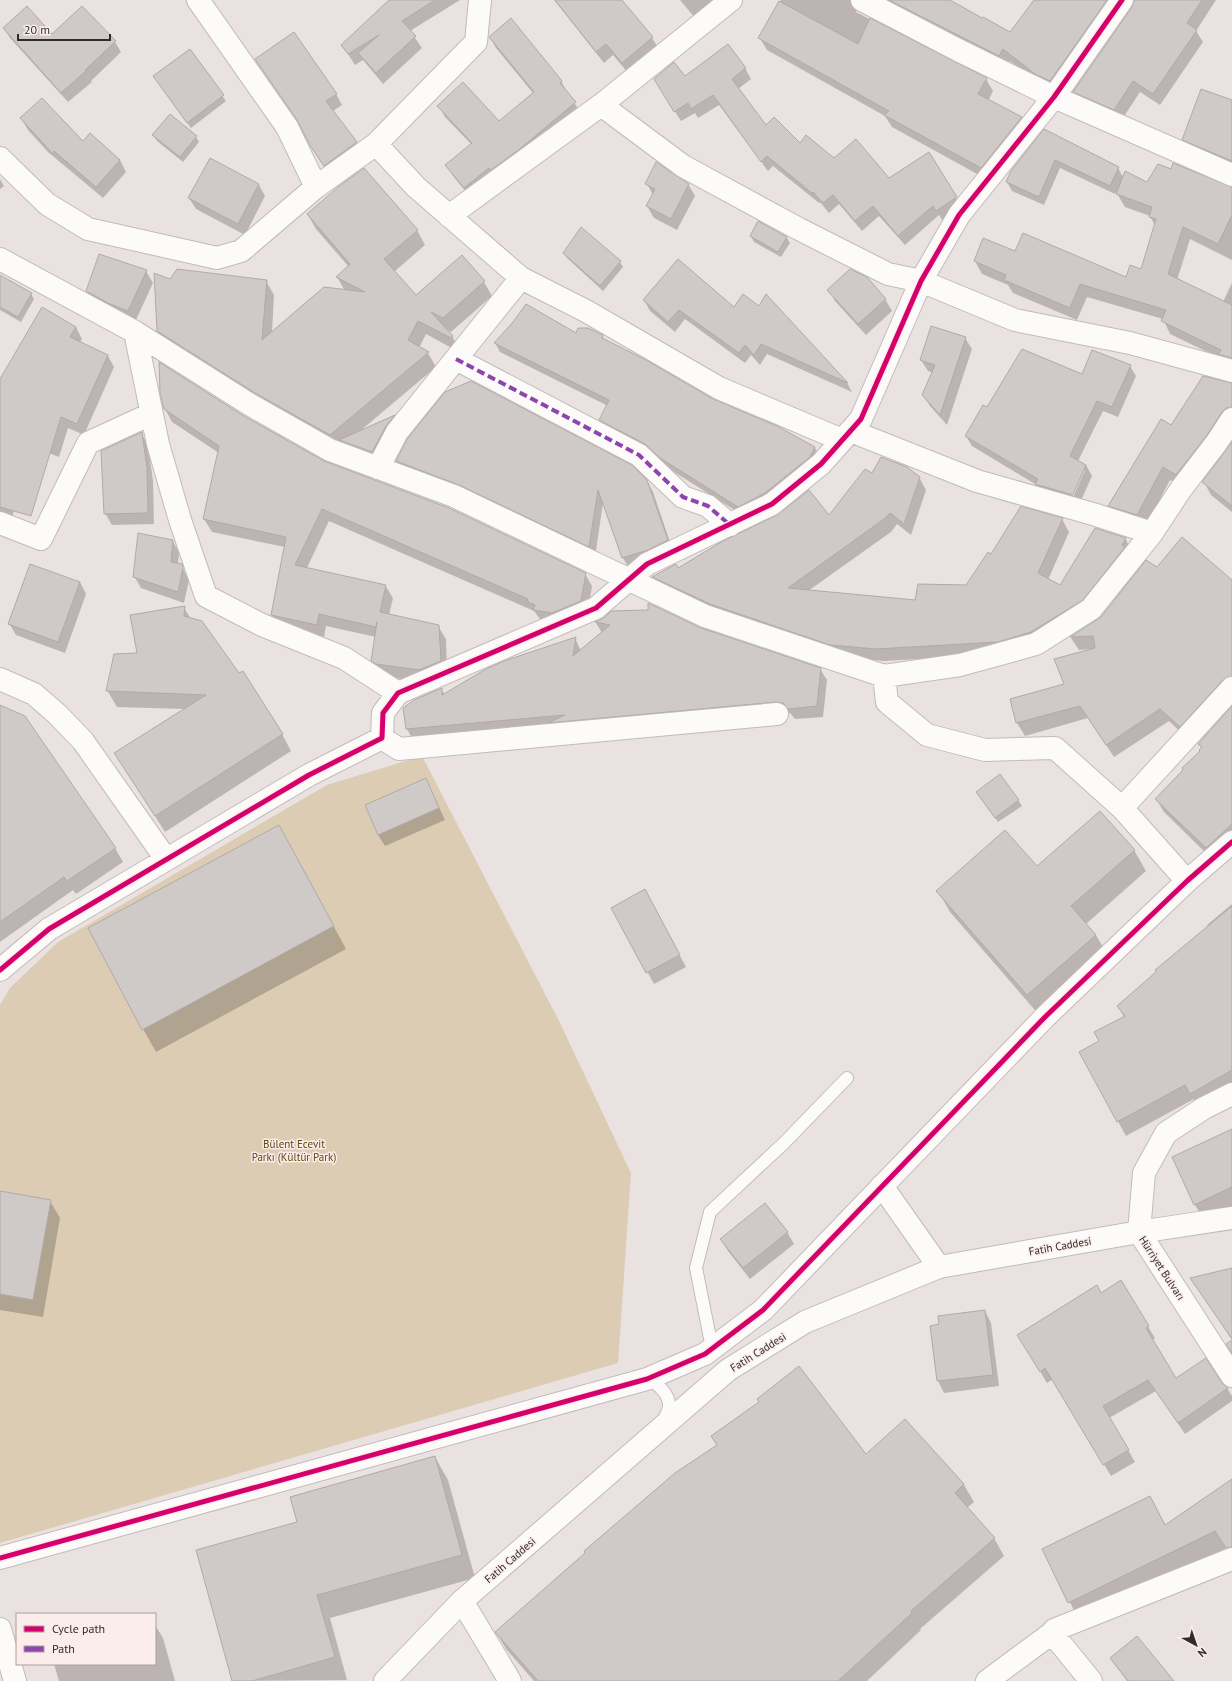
<svg xmlns="http://www.w3.org/2000/svg" width="1232" height="1681" viewBox="0 0 1232 1681" font-family="'PT Sans',sans-serif">
  <rect width="100%" height="100%" fill="#eae2e0"/>
  <path fill="#dcccb3" d="M 422,756 L 560,1023 L 631,1173 L 618,1363 L 0,1543 L 0,1005 L 10,988 L 58,942 L 327,785 Z"/>
  <path fill="#0003" fill-rule="evenodd" d="M 390,0 L 460,0 L 410,31 L 422,48 L 383,84 L 363,60 L 355,65 L 342,45 Z
    M 554,0 L 592,0 L 624,4 L 652,38 L 659,49 L 629,74 L 613,55 L 604,63 Z
    M 680,0 L 725,0 L 701,25 Z
    M 781,0 L 866,0 L 858,6 L 856,12 L 986,79 L 993,91 L 988,101 L 1021,118 L 1028,130 L 988,180 L 892,127 L 885,116 L 767,50 L 760,38 Z
    M 872,0 L 948,0 L 983,20 L 1010,33 L 1035,0 L 1127,0 L 1057,93 L 1043,86 L 1010,61 L 1006,68 Z
    M 1133,0 L 1216,0 L 1196,31 L 1203,42 L 1160,105 L 1140,92 L 1121,121 L 1081,104 L 1074,92 L 1133,8 L 1136,1 Z
    M 82,7 L 115,42 L 121,52 L 91,81 L 92,82 L 68,102 L 10,38 L 4,28 L 52,35 Z
    M 490,37 L 561,81 L 567,92 L 581,113 L 471,198 L 453,176 L 447,165 L 472,145 L 445,117 L 439,106 L 499,122 L 533,93 L 496,48 Z
    M 189,50 L 226,101 L 191,128 L 158,82 Z
    M 256,60 L 336,94 L 342,105 L 333,111 L 362,154 L 331,176 L 318,158 L 301,126 Z
    M 745,68 L 751,79 L 738,89 L 765,127 L 834,159 L 889,179 L 929,154 L 962,208 L 943,221 L 939,215 L 905,245 L 879,216 L 862,231 L 839,204 L 829,213 L 820,202 L 819,203 L 773,166 L 768,171 L 719,105 L 698,118 L 695,113 L 681,121 L 661,89 L 685,77 Z
    M 1232,102 L 1232,171 L 1191,153 L 1183,139 Z
    M 21,118 L 83,143 L 120,160 L 126,172 L 103,198 L 48,152 L 28,130 Z
    M 1045,130 L 1118,168 L 1123,177 L 1147,183 L 1232,188 L 1232,260 L 1190,239 L 1177,280 L 1223,302 L 1232,283 L 1232,369 L 1222,359 L 1170,334 L 1163,319 L 1087,297 L 1077,320 L 1013,293 L 1008,285 L 982,274 L 975,261 L 1016,253 L 1127,279 L 1142,270 L 1155,226 L 1150,216 L 1125,207 L 1116,192 L 1115,194 L 1060,168 L 1044,205 L 1012,191 L 1007,182 Z
    M 153,135 L 196,137 L 199,142 L 183,162 L 157,141 Z
    M 0,179 L 4,186 L 0,189 Z
    M 647,184 L 688,184 L 695,196 L 677,230 L 654,218 L 647,206 L 653,195 Z
    M 259,185 L 265,196 L 245,235 L 196,209 L 189,198 Z
    M 308,215 L 417,230 L 425,245 L 394,272 L 416,296 L 484,282 L 492,296 L 451,332 L 445,328 L 452,336 L 460,351 L 459,352 L 426,334 L 419,348 L 428,353 L 436,367 L 360,431 L 394,416 L 401,427 L 379,463 L 347,452 L 166,345 L 158,331 L 171,280 L 266,281 L 274,295 L 272,333 L 345,291 L 337,277 L 349,267 L 316,229 Z
    M 751,236 L 786,237 L 790,243 L 781,257 L 754,242 Z
    M 564,253 L 620,262 L 623,267 L 603,291 L 567,258 Z
    M 146,271 L 153,283 L 135,322 L 94,303 L 87,291 Z
    M 0,290 L 31,294 L 34,299 L 21,322 L 0,310 Z
    M 829,290 L 885,299 L 892,311 L 866,335 L 835,301 Z
    M 766,296 L 847,383 L 852,392 L 767,354 L 760,365 L 751,355 L 745,363 L 685,319 L 675,332 L 650,311 L 644,300 L 734,308 L 759,307 Z
    M 76,327 L 82,339 L 80,343 L 108,356 L 114,367 L 84,435 L 68,428 L 59,457 L 38,449 L 11,519 L 0,516 L 0,377 L 2,378 Z
    M 576,334 L 602,336 L 605,340 L 712,400 L 777,427 L 815,448 L 820,457 L 744,516 L 606,429 L 600,420 L 608,406 L 500,352 L 495,343 Z
    M 965,338 L 972,349 L 947,425 L 930,406 L 923,395 L 933,373 L 928,371 L 921,360 Z
    M 1130,366 L 1136,376 L 1118,417 L 1103,411 L 1078,461 L 1086,465 L 1092,476 L 1079,505 L 1042,495 L 1035,484 L 972,446 L 966,436 L 1082,376 ZM 1083,470 L 1085,470 L 1072,500 L 1070,499 Z
    M 1232,384 L 1232,422 L 1184,488 L 1170,480 L 1145,528 L 1117,519 L 1110,506 L 1172,427 Z
    M 165,409 L 242,415 L 324,462 L 585,574 L 592,586 L 588,613 L 542,622 L 534,611 L 329,521 L 307,568 L 385,585 L 393,598 L 389,615 L 438,626 L 446,639 L 447,674 L 427,683 L 384,676 L 380,673 L 372,660 L 376,637 L 326,626 L 324,637 L 279,628 L 272,615 L 285,547 L 212,532 L 204,519 L 219,453 L 172,422 Z
    M 141,433 L 148,445 L 153,481 L 154,524 L 112,525 L 105,513 Z
    M 1232,444 L 1232,512 L 1211,495 L 1204,482 Z
    M 397,461 L 647,481 L 653,492 L 673,551 L 629,568 L 623,558 L 603,503 L 595,557 L 403,472 Z
    M 872,474 L 919,477 L 926,490 L 911,535 L 897,524 L 891,532 L 808,591 L 916,601 L 967,586 L 992,556 L 1062,519 L 1069,532 L 1048,580 L 1060,586 L 1125,538 L 1132,551 L 1090,612 L 1005,654 L 884,661 L 838,657 L 660,589 L 653,577 L 829,517 Z
    M 172,540 L 179,552 L 178,564 L 181,565 L 189,580 L 184,603 L 141,588 L 134,576 Z
    M 1157,568 L 1232,582 L 1232,691 L 1188,739 L 1169,721 L 1114,757 L 1088,718 L 1025,736 L 1017,723 L 1065,685 L 1091,649 L 1079,650 L 1071,638 L 1101,618 Z
    M 80,582 L 86,594 L 65,653 L 16,635 L 9,623 Z
    M 184,608 L 191,619 L 282,734 L 291,751 L 165,832 L 125,769 L 184,709 L 117,707 L 107,690 L 138,654 Z
    M 605,618 L 701,629 L 820,669 L 827,680 L 823,717 L 795,719 L 790,713 L 783,712 L 413,740 L 407,729 L 441,689 L 445,695 L 575,638 L 581,651 L 602,633 L 596,623 Z
    M 0,706 L 115,848 L 123,862 L 76,894 L 73,890 L 0,942 Z
    M 1232,708 L 1232,845 L 1214,861 L 1164,812 L 1156,799 L 1201,752 L 1202,749 L 1199,744 Z
    M 426,779 L 445,820 L 385,846 L 378,835 Z
    M 977,792 L 1018,800 L 1022,806 L 998,822 Z
    M 292,849 L 346,949 L 156,1052 L 143,1029 Z
    M 1134,850 L 1146,871 L 1086,924 L 1096,935 L 1108,956 L 1040,1016 L 950,912 L 938,891 L 1037,868 Z
    M 651,902 L 686,967 L 654,984 L 612,908 Z
    M 1232,904 L 1232,1089 L 1199,1107 L 1194,1099 L 1126,1136 L 1080,1052 L 1100,1042 L 1124,1017 L 1118,1007 L 1208,927 L 1207,925 Z
    M 1232,1131 L 1232,1209 L 1205,1221 L 1195,1205 L 1174,1158 Z
    M 0,1192 L 50,1201 L 60,1218 L 43,1317 L 0,1310 Z
    M 787,1232 L 794,1244 L 750,1279 L 728,1251 L 721,1239 Z
    M 1232,1269 L 1232,1340 L 1191,1278 Z
    M 1120,1282 L 1155,1338 L 1152,1340 L 1176,1380 L 1221,1383 L 1227,1388 L 1232,1396 L 1232,1401 L 1185,1434 L 1156,1391 L 1109,1418 L 1135,1462 L 1111,1476 L 1053,1379 L 1047,1383 L 1025,1346 Z
    M 985,1311 L 991,1323 L 999,1386 L 944,1393 L 938,1381 Z
    M 905,1421 L 964,1485 L 974,1502 L 967,1508 L 994,1538 L 1004,1556 L 920,1629 L 921,1630 L 867,1681 L 534,1681 L 506,1649 L 496,1632 L 717,1446 L 712,1436 L 866,1456 Z
    M 435,1457 L 448,1480 L 475,1578 L 330,1618 L 347,1680 L 234,1681 L 298,1522 Z
    M 1232,1481 L 1232,1557 L 1226,1548 L 1079,1620 L 1043,1549 L 1150,1497 L 1166,1526 Z
    M 155,1625 L 163,1638 L 175,1681 L 59,1681 L 54,1664 L 155,1664 Z
    M 1111,1659 L 1173,1681 L 1127,1681 Z"/>
  <path fill="#cfcac8" stroke="#afaaa8" d="M 389,0 L 435,0 L 402,21 L 416,36 L 376,73 L 358,53 L 379,35 L 348,54 L 341,45 Z
    M 555,0 L 622,0 L 653,37 L 622,63 L 606,44 L 596,52 Z
    M 889,0 L 950,0 L 982,18 L 983,17 L 1010,32 L 1034,0 L 1107,0 L 1050,81 L 1035,74 L 1003,49 L 999,56 Z
    M 1134,0 L 1202,0 L 1187,23 L 1197,30 L 1153,94 L 1133,81 L 1114,110 L 1073,92 L 1132,7 Z
    M 779,1 L 858,44 L 870,18 L 987,78 L 978,94 L 1022,117 L 981,168 L 884,115 L 889,111 L 758,38 Z
    M 27,6 L 52,34 L 82,6 L 116,41 L 85,70 L 86,71 L 61,93 L 3,28 Z
    M 511,18 L 562,81 L 560,83 L 576,102 L 521,148 L 491,170 L 489,168 L 464,188 L 445,165 L 472,143 L 437,106 L 463,82 L 499,121 L 534,92 L 489,37 Z
    M 294,32 L 337,94 L 326,101 L 357,142 L 324,166 L 311,147 L 297,120 L 255,59 Z
    M 728,44 L 746,68 L 732,79 L 766,125 L 774,117 L 800,143 L 806,135 L 834,158 L 856,139 L 889,178 L 929,152 L 957,197 L 936,211 L 933,206 L 898,236 L 873,206 L 855,221 L 833,195 L 823,203 L 813,192 L 813,194 L 767,156 L 761,162 L 713,95 L 691,109 L 688,103 L 674,112 L 654,79 L 674,62 L 685,76 Z
    M 190,49 L 224,95 L 187,123 L 153,76 Z
    M 1201,89 L 1232,100 L 1232,161 L 1182,140 Z
    M 42,98 L 83,141 L 90,133 L 120,160 L 96,187 L 54,151 L 53,154 L 20,118 Z
    M 170,114 L 197,136 L 180,157 L 152,135 Z
    M 1044,129 L 1119,167 L 1110,186 L 1055,160 L 1039,197 L 1006,182 L 1011,171 Z
    M 210,158 L 259,184 L 238,224 L 188,198 Z
    M 656,162 L 689,184 L 671,219 L 646,206 L 655,189 L 645,184 Z
    M 1173,163 L 1232,187 L 1232,215 L 1218,244 L 1183,227 L 1168,274 L 1232,305 L 1232,358 L 1218,354 L 1221,350 L 1161,321 L 1166,310 L 1080,284 L 1070,308 L 1004,280 L 1006,275 L 974,261 L 983,238 L 1015,251 L 1023,233 L 1126,277 L 1130,265 L 1141,269 L 1156,219 L 1149,217 L 1152,207 L 1116,194 L 1125,171 L 1147,182 L 1158,164 L 1171,169 Z
    M 364,168 L 418,230 L 384,259 L 416,295 L 462,255 L 485,281 L 443,318 L 431,312 L 453,336 L 451,338 L 418,321 L 408,340 L 429,352 L 330,435 L 255,393 L 157,331 L 154,273 L 170,279 L 177,269 L 267,280 L 262,340 L 324,287 L 365,292 L 336,277 L 350,264 L 307,214 L 338,187 Z
    M 758,221 L 787,237 L 778,252 L 750,236 Z
    M 581,227 L 621,261 L 600,286 L 563,253 Z
    M 99,254 L 147,270 L 128,311 L 108,303 L 86,291 Z
    M 678,259 L 734,307 L 743,294 L 759,306 L 766,294 L 848,383 L 761,344 L 754,355 L 745,345 L 739,353 L 679,310 L 668,322 L 643,300 Z
    M 850,269 L 867,277 L 886,299 L 858,324 L 827,290 Z
    M 0,275 L 32,293 L 18,317 L 0,307 Z
    M 526,304 L 576,333 L 578,328 L 588,328 L 603,335 L 602,338 L 646,360 L 713,399 L 777,426 L 815,447 L 810,457 L 765,493 L 738,507 L 660,458 L 645,444 L 599,420 L 609,400 L 494,343 L 513,322 Z
    M 42,307 L 76,327 L 70,337 L 108,355 L 77,424 L 61,417 L 31,516 L 0,507 L 0,379 Z
    M 931,326 L 966,337 L 940,415 L 922,395 L 935,365 L 920,360 Z
    M 1022,349 L 1082,374 L 1092,350 L 1131,365 L 1112,407 L 1097,401 L 1070,456 L 1086,465 L 1073,495 L 1035,484 L 1038,479 L 965,436 L 983,405 L 987,407 Z
    M 159,362 L 242,415 L 324,461 L 449,508 L 586,573 L 581,601 L 552,613 L 533,610 L 535,605 L 528,602 L 528,599 L 322,509 L 295,565 L 386,585 L 380,612 L 439,625 L 441,661 L 419,670 L 376,664 L 371,661 L 377,622 L 376,627 L 319,614 L 317,625 L 271,615 L 286,537 L 203,519 L 219,446 L 164,409 L 160,393 Z
    M 1203,376 L 1232,383 L 1232,407 L 1226,408 L 1222,412 L 1207,435 L 1176,475 L 1163,467 L 1137,515 L 1108,506 L 1161,419 L 1171,425 Z
    M 471,381 L 632,465 L 647,480 L 668,540 L 648,550 L 622,558 L 598,490 L 589,547 L 459,485 L 396,461 L 407,439 L 445,392 Z
    M 395,415 L 386,426 L 372,452 L 339,440 Z
    M 142,432 L 147,468 L 148,513 L 104,514 L 101,451 Z
    M 1232,442 L 1232,506 L 1202,482 Z
    M 881,457 L 907,467 L 920,477 L 904,524 L 890,513 L 884,519 L 788,588 L 915,600 L 918,584 L 966,585 L 988,552 L 991,554 L 1021,506 L 1063,518 L 1038,573 L 1060,585 L 1095,528 L 1126,538 L 1122,545 L 1125,547 L 1083,600 L 1031,632 L 998,642 L 876,649 L 830,645 L 710,604 L 652,577 L 676,564 L 678,568 L 723,541 L 777,515 L 809,490 L 829,515 L 865,469 L 872,473 Z
    M 138,533 L 173,540 L 171,562 L 182,564 L 183,568 L 178,592 L 133,577 Z
    M 1182,537 L 1232,580 L 1232,676 L 1223,680 L 1180,727 L 1160,709 L 1106,745 L 1080,706 L 1016,723 L 1010,699 L 1064,684 L 1054,659 L 1095,648 L 1093,636 L 1070,637 L 1101,617 L 1146,560 L 1157,567 Z
    M 30,564 L 80,582 L 58,642 L 8,624 Z
    M 648,603 L 701,628 L 821,668 L 817,706 L 788,709 L 783,703 L 776,702 L 548,723 L 565,715 L 406,729 L 403,708 L 414,700 L 442,688 L 442,695 L 486,669 L 504,661 L 576,637 L 573,656 L 610,625 L 595,622 L 604,618 L 611,611 L 648,610 Z
    M 185,606 L 184,616 L 202,621 L 239,673 L 243,671 L 283,734 L 155,816 L 114,753 L 206,695 L 106,691 L 114,654 L 137,653 L 130,615 Z
    M 0,705 L 25,716 L 116,848 L 67,881 L 64,877 L 0,922 Z
    M 1232,706 L 1232,824 L 1206,848 L 1155,799 L 1183,770 L 1182,768 L 1200,751 L 1199,750 L 1202,747 L 1198,744 Z
    M 1000,774 L 1019,800 L 995,818 L 976,792 Z
    M 426,778 L 439,808 L 378,835 L 365,805 Z
    M 1100,811 L 1135,850 L 1071,906 L 1096,935 L 1027,995 L 936,891 L 1005,830 L 1037,866 Z
    M 279,825 L 334,926 L 142,1030 L 88,928 Z
    M 645,889 L 680,955 L 646,973 L 611,908 Z
    M 1232,906 L 1232,1070 L 1190,1094 L 1185,1085 L 1117,1122 L 1079,1052 L 1099,1041 L 1094,1032 L 1125,1016 L 1117,1006 L 1156,972 L 1155,970 Z
    M 1232,1129 L 1232,1187 L 1194,1205 L 1172,1157 Z
    M 0,1191 L 51,1200 L 33,1300 L 0,1294 Z
    M 765,1203 L 788,1232 L 743,1268 L 720,1239 Z
    M 1232,1268 L 1232,1339 L 1190,1278 Z
    M 1121,1280 L 1149,1326 L 1146,1328 L 1176,1378 L 1206,1358 L 1222,1383 L 1228,1388 L 1178,1423 L 1148,1380 L 1103,1406 L 1129,1450 L 1103,1465 L 1045,1368 L 1040,1372 L 1017,1335 L 1097,1285 L 1101,1293 Z
    M 985,1310 L 993,1375 L 937,1381 L 930,1326 L 939,1324 L 938,1316 Z
    M 1232,1340 L 1232,1353 L 1226,1344 Z
    M 799,1366 L 866,1454 L 905,1419 L 964,1484 L 955,1493 L 995,1538 L 911,1611 L 912,1613 L 838,1681 L 538,1681 L 495,1632 L 585,1553 L 584,1551 L 675,1473 L 717,1445 L 711,1436 L 759,1402 L 757,1399 Z
    M 435,1456 L 462,1555 L 317,1595 L 335,1657 L 252,1681 L 232,1681 L 196,1550 L 297,1522 L 290,1497 Z
    M 1232,1479 L 1232,1547 L 1226,1548 L 1215,1531 L 1068,1603 L 1042,1549 L 1150,1496 L 1165,1525 Z
    M 1137,1636 L 1174,1681 L 1128,1681 L 1110,1658 Z"/>
  <g fill="none" stroke-linecap="round" stroke-linejoin="round">
    <g stroke="#c1bbba" stroke-width="14">
      <path id="lane" d="M 716,1346 L 710,1338 L 696,1268 L 710,1212 L 784,1143 L 847,1078
        M 647,1379 C 657,1383 670,1394 669,1407 C 668,1412 665,1417 663,1422"/>
    </g>
    <g stroke="#c1bbba" stroke-width="24">
      <path id="street" d="M 198,0 L 287,127 L 316,187
        M 862,0 L 958,50 L 1054,97 L 1232,175
        M 601,105 L 683,166 L 799,229 L 888,274 L 921,281 L 1015,320 L 1130,343 L 1232,371
        M 376,144 L 416,187 L 521,278 L 586,311 L 719,388 L 842,440
        M 0,158 L 47,204 L 88,229 L 217,258 L 241,251 L 316,187 L 376,144 L 476,42 L 480,0
        M 449,216 L 601,105 L 731,0
        M 0,259 L 135,332 L 249,404 L 330,450 L 454,496 L 705,616 L 884,676 L 960,665 L 1036,644 L 1091,609 L 1152,533 L 1181,489 L 1217,442 L 1232,419
        M 135,332 L 158,444 L 180,520 L 206,596 L 262,625 L 344,658 L 398,693
        M 456,359 L 639,455 L 683,497 L 708,506 L 730,525
        M 851,431 L 977,481 L 1093,514 L 1152,533
        M 378,468 L 397,432 L 521,278
        M 0,523 L 41,539 L 88,443 L 151,414
        M 884,676 L 887,702 L 927,735 L 985,750 L 1055,748 L 1122,808 L 1187,881
        M 0,679 L 34,694 L 57,714 L 83,741 L 166,859
        M 382,738 L 399,749 L 777,714
        M 1122,808 L 1232,688
        M 0,970 L 49,929 L 309,775 L 382,738 L 383,713 L 398,693 L 596,608 L 647,564 L 772,504 L 821,464 L 861,419 L 921,281 L 959,215 L 1054,97 L 1122,0
        M 1232,1094 L 1204,1108 L 1166,1133 L 1144,1173 L 1139,1232 L 1232,1376
        M 882,1186 L 939,1267
        M 462,1601 L 510,1681
        M 0,1629 L 15,1681
        M 1052,1633 L 1091,1681
        M 987,1681 L 1052,1633 L 1054,1630 L 1232,1559"/>
    </g>
    <g stroke="#c1bbba" stroke-width="24">
      <path id="secondary" d="M 0,1558 L 647,1379 L 705,1354 L 763,1310 L 1045,1017 L 1187,881 L 1232,842
        M 385,1681 L 462,1601 L 728,1370 L 805,1322 L 939,1267 L 1139,1232 L 1232,1218"/>
    </g>
    <use href="#lane" stroke="#fcfbfa" stroke-width="12"/>
    <use href="#street" stroke="#fcfbfa" stroke-width="22"/>
    <use href="#secondary" stroke="#fcfbfa" stroke-width="22"/>
    <path stroke="#8e44ad" stroke-width="4" stroke-dasharray="8 4" stroke-linecap="butt" d="M 456,359 L 639,455 L 683,497 L 708,506 L 730,525"/>
    <g stroke="#faedea" stroke-width="8">
      <path id="cycleway" d="M 0,970 L 49,929 L 309,775 L 382,738 L 383,713 L 398,693 L 596,608 L 647,564 L 772,504 L 821,464 L 861,419 L 921,281 L 959,215 L 1054,97 L 1122,0
        M 0,1558 L 647,1379 L 705,1354 L 763,1310 L 1045,1017 L 1187,881 L 1232,842"/>
    </g>
    <use href="#cycleway" stroke="#d6006c" stroke-width="5"/>
  </g>
  <g text-anchor="middle" stroke-width="3" stroke-linejoin="round" paint-order="stroke">
    <g font-size="11" fill="#5d4610" stroke="#faedea">
      <text x="294" y="1148">Bülent Ecevit<tspan x="294" dy="13">Parkı (Kültür Park)</tspan></text>
    </g>
    <g font-size="11" fill="#312c2b" stroke="#faedea">
      <text transform="translate(1060 1246) rotate(-10)" y="4">Fatih Caddesi</text>
      <text transform="translate(1162 1268) rotate(57)" y="4">Hürriyet Bulvarı</text>
      <text transform="translate(758 1352) rotate(-32)" y="4">Fatih Caddesi</text>
      <text transform="translate(510 1560) rotate(-41)" y="4">Fatih Caddesi</text>
    </g>
  </g>
  <rect x="16" y="1613" width="140" height="52" fill="#faedea" stroke="#aaa09e"/>
  <rect x="24" y="1626" width="20" height="6" fill="#d6006c" stroke="#aaa09e"/>
  <text x="52" y="1633" font-size="12" fill="#312c2b">Cycle path</text>
  <rect x="24" y="1646" width="20" height="6" fill="#8e44ad" stroke="#aaa09e"/>
  <text x="52" y="1653" font-size="12" fill="#312c2b">Path</text>
  <g transform="translate(1196 1645) rotate(140)" stroke="#faedea" stroke-width="3" paint-order="stroke">
  <path d="M0-3L7 15L0 10L-7 15Z" fill="#312c2b"/>
  <text y="-6" font-size="11" font-weight="bold" text-anchor="middle" fill="#312c2b">N</text>
  </g>
  <path d="M18 34v6h92v-6" fill="none" stroke="#312c2b" stroke-width="2"/>
  <text x="24" y="34" font-size="12" fill="#312c2b" stroke="#faedea" stroke-width="3" paint-order="stroke">20 m</text>
</svg>
